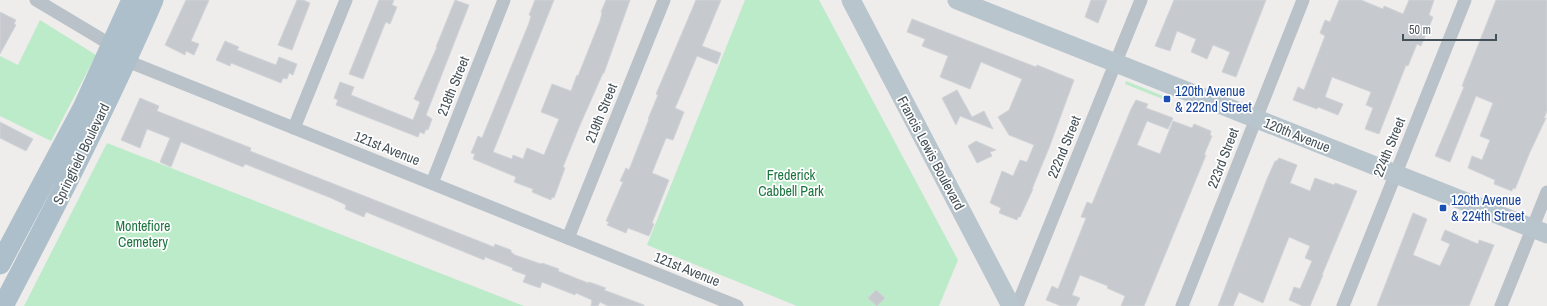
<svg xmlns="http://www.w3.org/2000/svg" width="1547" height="306" viewBox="0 0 1547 306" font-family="'Archivo Narrow',sans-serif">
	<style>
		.green { fill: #bbebc8 }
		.building { fill: #c6cacf; stroke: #d0d3d7 }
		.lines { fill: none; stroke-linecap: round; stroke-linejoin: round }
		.street { stroke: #b8c2c8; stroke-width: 13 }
		.secondary { stroke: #b8c5cd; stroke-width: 19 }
		.primary { stroke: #adbfca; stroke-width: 21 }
		.transit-dot { fill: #1a4fb4; stroke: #fff; stroke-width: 1.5 }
		.labels { text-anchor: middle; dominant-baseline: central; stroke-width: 3.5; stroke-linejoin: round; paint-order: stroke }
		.street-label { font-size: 14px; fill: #455158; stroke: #fff }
		.transit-label { font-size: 14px; fill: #164399; stroke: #fff; text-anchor: start }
		.park-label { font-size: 14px; fill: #1b743e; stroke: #fff }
	</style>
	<rect width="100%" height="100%" fill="#efecec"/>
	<g class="green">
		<path d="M745,0H819L958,260L939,306H797L647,245Z"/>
		<path d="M40,20L96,55L51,141L0,116V56L18,65Z"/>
		<path d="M1126,81L1171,99L1170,102L1125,84Z"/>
		<path d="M107,143L524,306H24Z"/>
	</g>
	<g class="building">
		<path d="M186,0H209L191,41L199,44L194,55L186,51L185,55L165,45Z"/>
		<path d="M297,0H303L310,3L292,50L278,45Z"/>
		<path d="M379,0H394L392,5L397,7L390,24L386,22L384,26L363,79L349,74Z"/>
		<path d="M455,0L469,5L426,115L432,119L428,130L426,129L424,134L420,132L418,137L336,105L338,100L334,98L340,82L354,87L351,95L413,120L420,102L414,99L437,47H436Z"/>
		<path d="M535,0H554L493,152L512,159L513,155L523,159L527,148L544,155L559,119L541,112L552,84L571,91L577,75L578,76L600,21L602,13L601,12L606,0H630L604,73H603L580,125L563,167L565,168L554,198L552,197L551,200L532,192L533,189L514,182L516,177L473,159L475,154L471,153L478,136L482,138L529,23L531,16L529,15Z"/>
		<path d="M696,0H721L702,46L721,53L717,64L697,56L682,92L675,108L684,112L673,140L666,138L652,173L669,180L652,223L654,224L649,236L628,228L626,233L607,225L609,222L606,221L623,182L620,181L626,168L629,170L649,119H648L658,95L656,94L665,73Z"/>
		<path d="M1091,0H1107L1098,23L1085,17Z"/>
		<path d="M1174,0H1266L1236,77L1222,72L1230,52L1213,45L1207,59L1191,52L1196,39L1177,31L1170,51L1155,46Z"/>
		<path d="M1339,0H1361L1383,9L1384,6L1403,14L1409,0H1434L1429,15L1433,17L1429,27L1421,46L1417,44L1408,66L1406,65L1379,134L1365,129L1373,108L1366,105L1371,92L1332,77L1325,97L1343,104L1338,115L1318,107L1317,109L1293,100L1298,87L1304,90L1325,36L1320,33L1325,20L1330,22Z"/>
		<path d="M1496,0H1547V111L1544,118H1546L1530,152L1515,189L1513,188L1512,191L1494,184L1495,180L1468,168L1472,156L1482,160L1490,140L1480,136L1493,103L1476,96L1450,162L1435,156L1464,87L1462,86Z"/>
		<path d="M0,12L16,20L14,24L16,25L0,54Z"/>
		<path d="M912,19L1036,67L1037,65L1074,80L1049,148L1032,189H1033L1020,217H1018L1017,220L999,213L1001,208L990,203L1002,171L1013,176L1020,160L1027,162L1034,145L1009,135L998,117L1009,110L1022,79L981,62L970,89L940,77L948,56L922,46L925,39L907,32Z"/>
		<path d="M225,41L239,47L237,50L276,65L279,57L297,64L293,75L289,73L287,79L283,78L281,83L231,63L230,66L216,60Z"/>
		<path d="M957,90L972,117L984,111L993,129L960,116L956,125L942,98Z"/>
		<path d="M140,98L159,106L157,111L251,148L250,151L494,247L495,244L511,250V252L515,255L541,264L542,263L559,269L558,271L588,283L589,282L606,288L604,290L644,305V306H608L600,302L598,306H591L592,300L576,293L575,295L542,282L540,288L523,282L526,275L512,270L513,268L485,257L484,260L366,212L364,217L345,209L346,205L331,198L245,164L243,167L181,142L171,167L160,162L170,138L147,129L140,148L121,140Z"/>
		<path d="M1136,100L1148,104L1146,108L1173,118L1168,129L1147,121L1137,145L1160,154L1173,121L1192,128L1194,124L1211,131L1210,135L1212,136L1204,155H1206L1144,306H1121L1125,296L1107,288L1108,286L1080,275L1072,295L1080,298L1076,306H1061L1046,300L1052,286L1058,289L1086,218L1081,217L1087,202L1092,204L1131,109Z"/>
		<path d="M0,122L33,139L26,151L0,138Z"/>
		<path d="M976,141L996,150L990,152L992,156L977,163L968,146Z"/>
		<path d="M1279,158L1297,165L1290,183L1310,191L1315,178L1334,185L1335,183L1357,191L1322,275H1323L1310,306H1303L1289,300L1294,287L1300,289L1312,261L1305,258L1310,246L1289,237L1263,303L1239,292L1233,306H1218L1267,179L1275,161H1277Z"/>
		<path d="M1413,213L1427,219L1413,255L1440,266L1450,244L1441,240L1445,230L1478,244L1479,240L1494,245L1469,306H1377Z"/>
		<path d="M876,290L885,298L877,306L868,298Z"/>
	</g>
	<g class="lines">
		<g class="street">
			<path d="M36,0L98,37L111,45L127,61L737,306"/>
			<path d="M294,128L346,0"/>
			<path d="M432,183L504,0"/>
			<path d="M568,238L664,0"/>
			<path d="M1017,306L1141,0"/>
			<path d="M1182,306L1303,0"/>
			<path d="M1343,306L1465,0"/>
			<path d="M1501,306L1547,192"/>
		</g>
		<g class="secondary">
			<path d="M851,0L1011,306"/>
			<path d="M957,0L1547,234"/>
		</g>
		<g class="primary">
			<path d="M0,264L83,108L132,0"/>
			<path d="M3,306C56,205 108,104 153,0"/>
		</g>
	</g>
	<g class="transit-dot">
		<rect x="1163" y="95" width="8" height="8" rx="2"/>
		<rect x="1439" y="204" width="8" height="8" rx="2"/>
	</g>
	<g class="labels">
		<g class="street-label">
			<text transform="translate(453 86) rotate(-68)">218th Street</text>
			<text transform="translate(601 113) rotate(-68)">219th Street</text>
			<text transform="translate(1297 135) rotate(22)">120th Avenue</text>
			<text transform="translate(1064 147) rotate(-68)">222nd Street</text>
			<text transform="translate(1389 147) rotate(-68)">224th Street</text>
			<text transform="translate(387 148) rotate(22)">121st Avenue</text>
			<text transform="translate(931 153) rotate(62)">Francis Lewis Boulevard</text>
			<text transform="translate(81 154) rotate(-64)">Springfield Boulevard</text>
			<text transform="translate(1223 158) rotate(-69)">223rd Street</text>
			<text transform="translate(687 269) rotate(22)">121st Avenue</text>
		</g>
		<g class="transit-label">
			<text x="1175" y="91">120th Avenue<tspan x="1175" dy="16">&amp; 222nd Street</tspan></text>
			<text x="1451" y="200">120th Avenue<tspan x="1451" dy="16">&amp; 224th Street</tspan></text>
		</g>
		<g class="park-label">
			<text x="791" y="175">Frederick<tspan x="791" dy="16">Cabbell Park</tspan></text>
			<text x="143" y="226">Montefiore<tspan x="143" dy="16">Cemetery</tspan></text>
		</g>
	</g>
	<path d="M1403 34v6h93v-6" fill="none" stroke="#455158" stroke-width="2"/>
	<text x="1409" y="34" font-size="12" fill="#455158" stroke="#ffffff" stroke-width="3" paint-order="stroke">50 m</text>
</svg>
